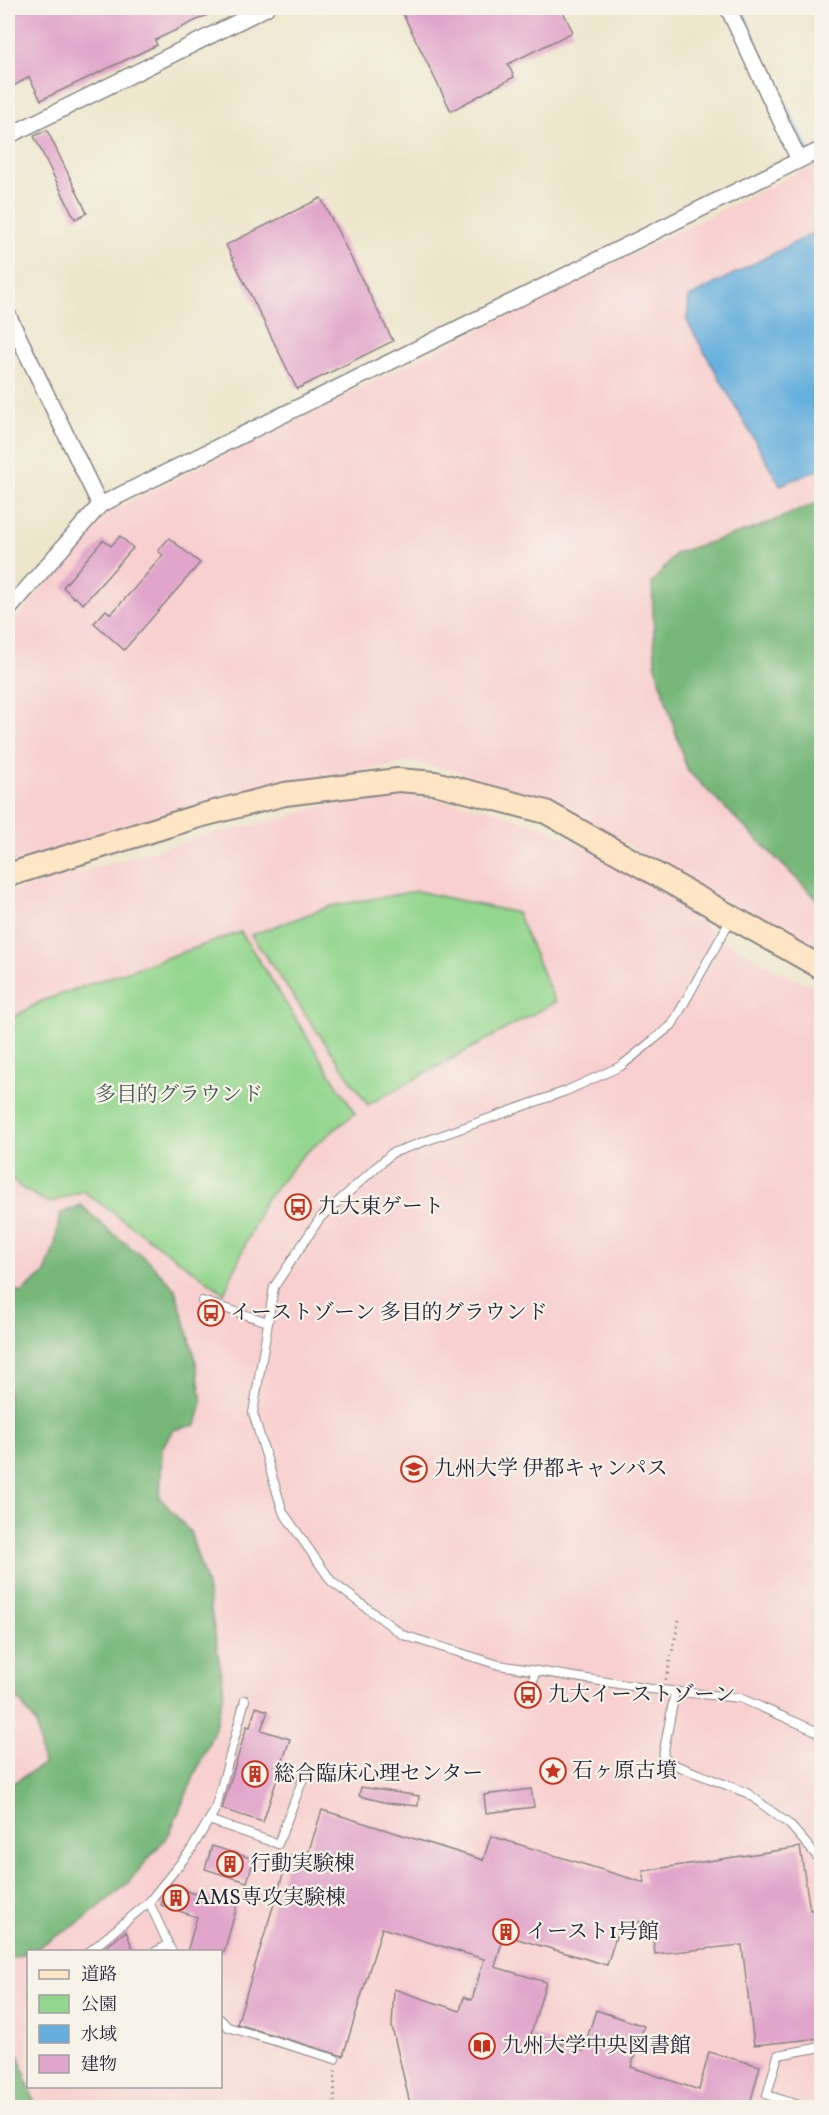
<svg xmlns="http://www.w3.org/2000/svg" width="829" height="2115" viewBox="0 0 829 2115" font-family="Vollkorn,'Noto Serif JP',serif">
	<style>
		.built { fill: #f7d0cf; fill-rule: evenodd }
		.green { fill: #93d68e; stroke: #5a7c64; stroke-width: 1.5 }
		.forest { fill: #76b779; stroke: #4c6c5a; stroke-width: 1.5 }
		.water { fill: #65afdd; stroke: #44688c; stroke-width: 1.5 }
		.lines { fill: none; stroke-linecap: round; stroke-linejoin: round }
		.stream { stroke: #65afdd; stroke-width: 4.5 }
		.building { fill: #e1a4cb }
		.lane-casing { stroke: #888484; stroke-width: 10 }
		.street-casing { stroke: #888484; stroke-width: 18 }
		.secondary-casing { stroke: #888484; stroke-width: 26 }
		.path { stroke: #888484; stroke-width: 3; stroke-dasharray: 1.5 4.5; stroke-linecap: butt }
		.lane { stroke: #fff; stroke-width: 8 }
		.street { stroke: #fff; stroke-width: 15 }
		.secondary { stroke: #fee5c5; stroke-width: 22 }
		.labels { text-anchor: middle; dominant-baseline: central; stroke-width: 4.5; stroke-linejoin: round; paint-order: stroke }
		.park-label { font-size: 21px; fill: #445854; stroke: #f7f3e8 }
		.poi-label { font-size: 21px; fill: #22223b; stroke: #f7f3e8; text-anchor: start }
	</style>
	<rect width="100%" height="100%" fill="#f7f3e8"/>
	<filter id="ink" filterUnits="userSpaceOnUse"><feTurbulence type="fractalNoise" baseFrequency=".0167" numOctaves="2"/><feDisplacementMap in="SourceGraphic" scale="12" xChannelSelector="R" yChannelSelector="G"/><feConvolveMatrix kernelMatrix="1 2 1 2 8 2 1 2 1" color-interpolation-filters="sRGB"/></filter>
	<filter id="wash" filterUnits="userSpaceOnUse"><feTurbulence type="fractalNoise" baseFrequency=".008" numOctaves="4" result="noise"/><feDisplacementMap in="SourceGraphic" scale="24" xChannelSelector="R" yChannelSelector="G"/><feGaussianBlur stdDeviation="1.35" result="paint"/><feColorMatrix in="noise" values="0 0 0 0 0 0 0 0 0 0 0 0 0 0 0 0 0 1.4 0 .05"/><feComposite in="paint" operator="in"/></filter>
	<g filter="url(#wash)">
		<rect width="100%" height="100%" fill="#eee6cc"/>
		<g class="built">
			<path d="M821,161V958L602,829L524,795L485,780L454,770L413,762L297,780L215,799L8,866V629L105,514Z"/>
			<path d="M383,795L422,797L489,809L564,835L668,896L722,940L792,978L821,987V2107L8,2108V893L215,833L282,819L322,806ZM28,1952H220V2086H28Z"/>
		</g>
		<g class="green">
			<path d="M417,891L517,913L555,1002L368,1105L251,935L331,906Z"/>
			<path d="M241,932L355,1113L302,1156L264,1202L224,1293L83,1191L49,1203L21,1188L8,1174V1020L44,1000Z"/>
		</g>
		<g class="forest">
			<path d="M821,501V903L687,770L655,664L652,583L676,553L756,528Z"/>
			<path d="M81,1205L108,1230L149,1261L175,1289L195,1356L202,1402L196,1425L173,1430L162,1448L160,1498L190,1532L207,1587L224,1690L214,1731L169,1834L128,1883L81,1922L33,1950L8,1960V1786L43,1765L36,1723L8,1686V1286L21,1293L45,1273L55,1244L60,1214Z"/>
			<path d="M8,2026L9,2028L36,2107H8Z"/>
		</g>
		<path class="water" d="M821,229V469L780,485L687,321L689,297Z"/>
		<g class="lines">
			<path class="stream" d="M741,8C762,67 792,121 822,176"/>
		</g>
		<g id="blocks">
			<g class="building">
				<path d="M8,8H222L155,40L157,45L41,100L29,77L8,89Z"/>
				<path d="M400,8H561L573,32L508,64L514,77L451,111Z"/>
				<path d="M47,130L87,213L75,219L34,136Z"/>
				<path d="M321,198L393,341L297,389L226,245Z"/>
				<path d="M120,536L133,548L83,604L75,597L74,598L63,587L103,540L111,546Z"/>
				<path d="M169,538L200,563L124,650L94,623L106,610L111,614L132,591L163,555L158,551Z"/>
				<path d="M256,1707L268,1711L261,1730L290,1739L263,1822L222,1809L247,1726L250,1727Z"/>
				<path d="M361,1787L419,1796L418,1806L388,1803L359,1796Z"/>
				<path d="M531,1789L534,1807L486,1813L484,1795Z"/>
				<path d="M322,1810L483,1860L491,1836L645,1883L643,1871L800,1847L810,1910L822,1909V2038L754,2045L742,1945L655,1954L651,1921L620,1924L607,1965L504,1935L495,1967L546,1982L531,2034L583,2051L596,2010L644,2026L631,2067L699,2090L709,2052L760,2066L749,2108H411L392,2027L394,1989L460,2011L464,1997L472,2000L484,1959L382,1928L343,2056L237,2024L289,1855L306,1860Z"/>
				<path d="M212,1846L254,1859L247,1882L205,1869Z"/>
				<path d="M171,1884L189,1892L237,1906L224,1952H187L197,1917L161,1905L167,1889Z"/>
				<path d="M126,1931L134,1952H100Z"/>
			</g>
		</g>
	</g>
	<g filter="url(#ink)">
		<use href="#blocks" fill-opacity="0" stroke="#888484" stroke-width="1.5"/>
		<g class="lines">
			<g class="lane-casing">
				<g id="lane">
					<path d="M731,919L672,1025L621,1066L566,1091L392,1153L320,1218L274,1287L253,1413L283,1512L332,1582L403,1635L499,1665L651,1689L740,1698L814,1730L822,1737"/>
					<path d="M202,1301L268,1322"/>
					<path d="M532,1687L535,1671"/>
					<path d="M675,1692L663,1756L670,1763L747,1793L790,1825L822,1862"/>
					<path d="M209,1820L278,1844L306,1771"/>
					<path d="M149,1902L172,1952"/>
					<path d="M89,1952L149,1902L191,1850L215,1810L245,1700"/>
					<path d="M155,1952L168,1945"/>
					<path d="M220,2019L228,2027L335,2059"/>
					<path d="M808,2108L767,2095L778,2055L822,2047"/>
				</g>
			</g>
			<g class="street-casing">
				<g id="street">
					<path d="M728,8L799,160"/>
					<path d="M8,136L266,8"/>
					<path d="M8,315L100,505"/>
					<path d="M8,610L100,505L822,149"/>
				</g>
			</g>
			<g class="secondary-casing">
				<path id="secondary" d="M8,875L199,816L285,794L398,780L435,783L546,812L822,968"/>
			</g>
			<g class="path">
				<path d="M666,1680L679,1620"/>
				<path d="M334,2108L335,2070"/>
			</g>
			<use href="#lane" class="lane"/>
			<use href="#street" class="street"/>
			<use href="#secondary" class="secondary"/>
		</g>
	</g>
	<defs>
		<g id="bus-ring" transform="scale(1.35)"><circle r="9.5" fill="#f7f3e8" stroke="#c8321e" stroke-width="1.5"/><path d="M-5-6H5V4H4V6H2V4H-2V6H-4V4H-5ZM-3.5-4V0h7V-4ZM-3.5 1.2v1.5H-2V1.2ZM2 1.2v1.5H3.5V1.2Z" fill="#c8321e"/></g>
		<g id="university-ring" transform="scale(1.35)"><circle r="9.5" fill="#f7f3e8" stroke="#c8321e" stroke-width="1.5"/><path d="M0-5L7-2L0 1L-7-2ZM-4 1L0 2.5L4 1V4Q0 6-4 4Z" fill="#c8321e"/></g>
		<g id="sight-ring" transform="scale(1.35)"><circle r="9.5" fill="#f7f3e8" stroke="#c8321e" stroke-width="1.5"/><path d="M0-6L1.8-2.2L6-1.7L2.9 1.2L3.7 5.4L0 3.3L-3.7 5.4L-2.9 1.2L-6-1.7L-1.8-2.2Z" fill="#c8321e"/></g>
		<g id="building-ring" transform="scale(1.35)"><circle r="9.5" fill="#f7f3e8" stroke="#c8321e" stroke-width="1.5"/><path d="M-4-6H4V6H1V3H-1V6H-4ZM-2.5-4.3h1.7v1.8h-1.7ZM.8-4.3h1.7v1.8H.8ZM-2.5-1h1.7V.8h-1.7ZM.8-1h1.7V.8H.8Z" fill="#c8321e"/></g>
		<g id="library-ring" transform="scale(1.35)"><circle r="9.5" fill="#f7f3e8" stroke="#c8321e" stroke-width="1.5"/><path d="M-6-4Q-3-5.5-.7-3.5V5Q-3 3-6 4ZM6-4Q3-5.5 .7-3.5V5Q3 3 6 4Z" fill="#c8321e"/></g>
	</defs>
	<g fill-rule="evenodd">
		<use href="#bus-ring" x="298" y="1207"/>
		<use href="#bus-ring" x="211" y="1313"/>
		<use href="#university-ring" x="414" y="1469"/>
		<use href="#bus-ring" x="528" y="1695"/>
		<use href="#sight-ring" x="553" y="1771"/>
		<use href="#building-ring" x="255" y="1774"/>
		<use href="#building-ring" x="230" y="1864"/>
		<use href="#building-ring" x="176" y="1898"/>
		<use href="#building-ring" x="506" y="1932"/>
		<use href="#library-ring" x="482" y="2046"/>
	</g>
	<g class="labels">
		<g class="park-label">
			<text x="179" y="1095">多目的グラウンド</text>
		</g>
		<g class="poi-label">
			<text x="318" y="1207">九大東ゲート</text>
			<text x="230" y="1313">イーストゾーン 多目的グラウンド</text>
			<text x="434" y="1469">九州大学 伊都キャンパス</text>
			<text x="548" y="1695">九大イーストゾーン</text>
			<text x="572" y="1771">石ヶ原古墳</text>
			<text x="274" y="1774">総合臨床心理センター</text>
			<text x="250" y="1864">行動実験棟</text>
			<text x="195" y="1898">AMS専攻実験棟</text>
			<text x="526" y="1932">イースト1号館</text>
			<text x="502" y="2046">九州大学中央図書館</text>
		</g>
	</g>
	<rect width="829" height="2115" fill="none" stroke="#f7f3e8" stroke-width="30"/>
	<rect x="27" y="1950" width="195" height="138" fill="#f7f3e8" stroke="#a29fa3" stroke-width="1.5"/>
	<rect x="39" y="1970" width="30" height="9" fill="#fee5c5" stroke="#a29fa3" stroke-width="1.5"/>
	<text x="81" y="1980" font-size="18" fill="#22223b">道路</text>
	<rect x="39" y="1995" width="30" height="18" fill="#93d68e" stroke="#a29fa3" stroke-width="1.5"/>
	<text x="81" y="2010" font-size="18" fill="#22223b">公園</text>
	<rect x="39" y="2025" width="30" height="18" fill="#65afdd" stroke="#a29fa3" stroke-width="1.5"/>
	<text x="81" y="2040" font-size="18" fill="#22223b">水域</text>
	<rect x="39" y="2055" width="30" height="18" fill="#e1a4cb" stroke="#a29fa3" stroke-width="1.5"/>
	<text x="81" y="2070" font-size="18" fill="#22223b">建物</text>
</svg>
